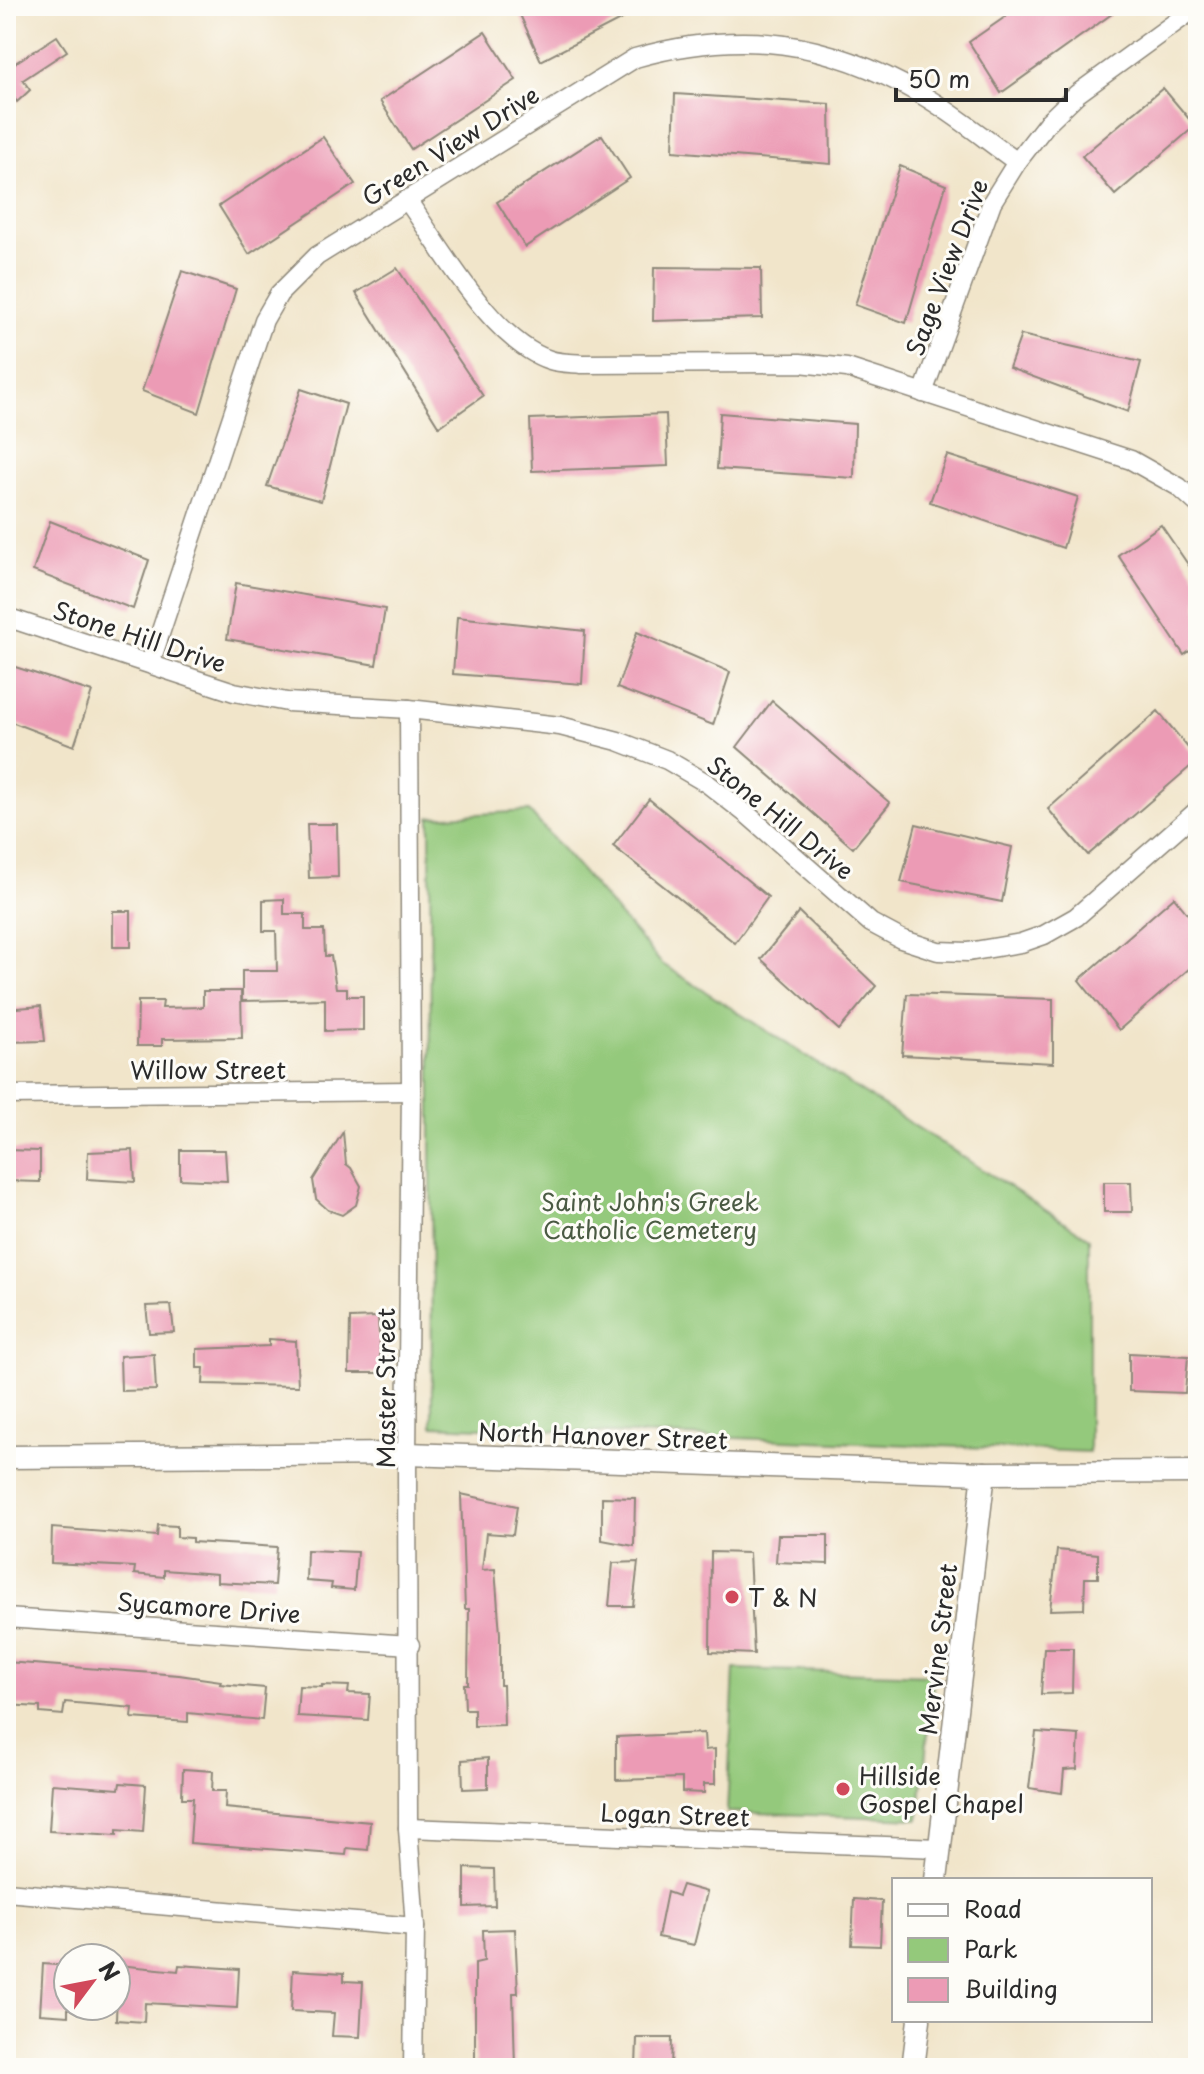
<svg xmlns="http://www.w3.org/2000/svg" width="1204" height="2074" viewBox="0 0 1204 2074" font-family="'Playpen Sans',sans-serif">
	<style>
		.green { fill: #94c97b; stroke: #607a53; stroke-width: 2 }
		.building { fill: #ec9bb5 }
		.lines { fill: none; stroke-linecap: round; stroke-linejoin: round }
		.minor-casing { stroke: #8e887a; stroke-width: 21 }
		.tertiary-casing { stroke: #8e887a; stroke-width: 25 }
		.minor { stroke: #fff; stroke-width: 18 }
		.tertiary { stroke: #fff; stroke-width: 22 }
		.poi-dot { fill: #d1495b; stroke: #fdfcf7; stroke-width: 3 }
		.labels { text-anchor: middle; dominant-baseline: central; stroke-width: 6; stroke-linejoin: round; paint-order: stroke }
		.street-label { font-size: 24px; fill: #2b2b2b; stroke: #fdfcf7 }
		.park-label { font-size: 24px; fill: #4a5a43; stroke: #fdfcf7 }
		.poi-label { font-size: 24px; fill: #2b2b2b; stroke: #fdfcf7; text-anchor: start }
	</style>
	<rect width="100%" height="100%" fill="#fdfcf7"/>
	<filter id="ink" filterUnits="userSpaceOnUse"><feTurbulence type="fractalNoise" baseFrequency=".0125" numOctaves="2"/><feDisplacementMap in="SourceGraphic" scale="16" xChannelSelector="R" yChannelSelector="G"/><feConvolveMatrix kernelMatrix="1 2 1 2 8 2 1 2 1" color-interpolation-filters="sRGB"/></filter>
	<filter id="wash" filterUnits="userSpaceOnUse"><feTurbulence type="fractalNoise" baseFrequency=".006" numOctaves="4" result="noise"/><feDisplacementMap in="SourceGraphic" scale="32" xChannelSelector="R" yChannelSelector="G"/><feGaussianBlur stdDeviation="1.8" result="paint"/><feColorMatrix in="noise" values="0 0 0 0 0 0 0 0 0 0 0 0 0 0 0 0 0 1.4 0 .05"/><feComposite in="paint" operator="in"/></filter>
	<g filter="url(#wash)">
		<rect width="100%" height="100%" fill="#f1e5ca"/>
		<g class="green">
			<path d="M529,811L661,963L1089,1238V1452L432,1426L430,817Z"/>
			<path d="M734,1669L934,1675L919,1819L727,1812Z"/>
		</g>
		<g id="blocks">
			<g class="building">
				<path d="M516,6H647L541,61Z"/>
				<path d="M1021,6H1123L1001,93L969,42Z"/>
				<path d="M485,32L516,80L411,149L380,101Z"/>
				<path d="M57,36L67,51L23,80L30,90L17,102L8,89L6,90V56L12,65Z"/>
				<path d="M1163,88L1195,126L1115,195L1082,156Z"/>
				<path d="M675,94L830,104L831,164L673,151Z"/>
				<path d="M602,135L630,178L525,247L497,202Z"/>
				<path d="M323,137L355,184L249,254L219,206Z"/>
				<path d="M900,166L946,185L906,323L855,305Z"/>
				<path d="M654,267L761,268L762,318L653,321Z"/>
				<path d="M397,268L483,396L439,427L356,293Z"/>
				<path d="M182,271L236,289L199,413L142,391Z"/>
				<path d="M1021,335L1141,362L1128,412L1009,368Z"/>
				<path d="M301,389L346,404L321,501L267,486Z"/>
				<path d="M720,413L855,424L854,478L717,469Z"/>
				<path d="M666,414L668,466L532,471L530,419Z"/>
				<path d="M947,455L1078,497L1063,548L930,502Z"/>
				<path d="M50,521L149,560L133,609L33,571Z"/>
				<path d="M1161,525L1198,579V645L1184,655L1118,555Z"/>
				<path d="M236,583L385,609L376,665L227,639Z"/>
				<path d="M457,617L585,631L582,684L453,674Z"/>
				<path d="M637,632L730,672L713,725L617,688Z"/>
				<path d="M6,664L92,692L74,746L6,720Z"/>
				<path d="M772,701L890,803L853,848L737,747Z"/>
				<path d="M1158,711L1198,760L1088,855L1048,809Z"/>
				<path d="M649,799L768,897L735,943L613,846Z"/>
				<path d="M307,824H337L338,877L309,878Z"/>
				<path d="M916,824L1012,847L1002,902L901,882Z"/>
				<path d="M1174,897L1198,927V961L1119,1030L1079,980Z"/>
				<path d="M284,899V914H305V930H324L325,956H331L336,988H347V996H363V1030L325,1031V999L242,1001V971H277L276,931H263V900Z"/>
				<rect x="113" y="911" width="18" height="36"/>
				<path d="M799,912L876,986L839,1030L761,959Z"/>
				<path d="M203,991H241L242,1038L162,1039V1046H137L138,1001H163L162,1008L203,1007Z"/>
				<path d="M907,994L1053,999V1063L902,1055Z"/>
				<path d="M41,1006L45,1041L6,1042V1009Z"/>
				<path d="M343,1132L346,1164L351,1168L361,1186L356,1205L342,1215L328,1210L316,1199L313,1180Z"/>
				<path d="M6,1150L40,1151V1182L6,1181Z"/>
				<path d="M133,1150L135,1182L87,1179L88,1152Z"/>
				<path d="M180,1150H225L227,1181L180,1179Z"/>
				<path d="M1104,1182H1131L1132,1212H1104Z"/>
				<path d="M171,1305L174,1332L149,1333L146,1306Z"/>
				<path d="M378,1317L381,1373H349L350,1318Z"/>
				<path d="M269,1339L296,1341L298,1386L203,1384L204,1368H197V1349L269,1346Z"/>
				<path d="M1129,1353L1188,1356L1185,1393L1129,1391Z"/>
				<path d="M154,1354L156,1390L121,1391L120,1356Z"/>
				<path d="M461,1494L517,1506L513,1535L486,1533L482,1570L495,1569L500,1634V1685H503L504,1725L474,1726V1709H465L464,1684H468L469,1609H465Z"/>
				<path d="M602,1497L635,1498L634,1546L602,1540Z"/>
				<path d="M158,1525L177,1526V1537L192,1538V1542L277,1547L274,1585L217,1582V1574L164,1570V1577L134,1574L135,1567L51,1563L52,1528L157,1536Z"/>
				<path d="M778,1535H828V1564L776,1562Z"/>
				<path d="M307,1550L357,1552L354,1590L331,1588L332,1583L306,1581Z"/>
				<path d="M1057,1550L1098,1554V1578H1085L1084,1609L1050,1610Z"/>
				<path d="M711,1552L749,1553L754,1654L710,1652Z"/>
				<path d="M638,1562L633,1606H609L613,1563Z"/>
				<path d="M1044,1648H1073L1072,1693L1041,1694Z"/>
				<path d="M6,1662L179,1675L221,1681L220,1684L265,1688L262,1720L188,1713V1722L132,1718L133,1708L65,1702L63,1715L40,1713V1707L6,1705Z"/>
				<path d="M322,1685L349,1686L348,1693L370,1694L368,1720L297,1716L299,1686L322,1687Z"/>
				<path d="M1036,1732L1079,1735L1077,1769L1064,1770L1062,1793L1029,1788Z"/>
				<path d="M704,1733L705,1750L715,1749V1784H704V1793L682,1792V1778L616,1780V1737Z"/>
				<path d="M488,1758V1788L463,1789L462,1760Z"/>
				<path d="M183,1769L213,1771L212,1791H226L225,1808L370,1822L368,1850L347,1848L346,1855L190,1843L193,1798H182Z"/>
				<path d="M120,1783L146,1785L143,1832L117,1830V1835L49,1831L52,1784L119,1789Z"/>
				<path d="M465,1868L494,1869L495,1906L465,1907Z"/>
				<path d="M682,1885L707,1892L694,1945L658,1937L667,1892L678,1896Z"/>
				<path d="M854,1899L882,1901L880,1946L852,1945Z"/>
				<path d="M515,1929L518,1993H513L515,2068H475V1963L484,1961L483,1930Z"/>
				<path d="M43,1964L68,1966V2016L40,2014Z"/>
				<path d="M118,1965L178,1971L179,1965L239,1969L237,2008L145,2003L144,2022L116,2020Z"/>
				<path d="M293,1970L344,1973V1981L363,1982L360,2037L332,2036L334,2013L291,2011Z"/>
				<path d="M637,2038H672L671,2068H636Z"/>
			</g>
		</g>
	</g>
	<g filter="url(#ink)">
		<use href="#blocks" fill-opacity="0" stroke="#8e887a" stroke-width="2"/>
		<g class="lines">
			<g class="minor-casing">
				<g id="minor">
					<path d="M407,200C442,249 492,341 550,360C559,363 571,363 581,364L800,363L847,368L1131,460L1179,487L1198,504"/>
					<path d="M923,393L992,202L1017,162L1048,122L1077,94L1198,6"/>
					<path d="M6,617L234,692L287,702L409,709L560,726L618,741L667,760L708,784L749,816L871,923L901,939L938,951L968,952L1021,943L1044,935L1076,917L1198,810"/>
					<path d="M150,664L264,320L279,294L317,256L635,58C741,28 827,40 922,95C955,114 986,140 1017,162"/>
					<path d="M409,709L411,1091L407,1454L408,1828L415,1927L413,2068"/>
					<path d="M6,1095L411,1091"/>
					<path d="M6,1618L410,1645"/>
					<path d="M408,1828L939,1848"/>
					<path d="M6,1892L415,1927"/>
				</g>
			</g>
			<g class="tertiary-casing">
				<g id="tertiary">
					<path d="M6,1457L407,1454L984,1473L1198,1472"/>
					<path d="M936,1880L984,1473"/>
					<path d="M913,2068L919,2020"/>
				</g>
			</g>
			<use href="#minor" class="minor"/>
			<use href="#tertiary" class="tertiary"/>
		</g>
	</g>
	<g class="poi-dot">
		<circle cx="732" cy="1597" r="8"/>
		<circle cx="843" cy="1789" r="8"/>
	</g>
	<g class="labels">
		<g class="street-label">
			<text transform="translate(450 145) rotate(-32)">Green View Drive</text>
			<text transform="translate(946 267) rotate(-69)">Sage View Drive</text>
			<text transform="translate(140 636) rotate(18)">Stone Hill Drive</text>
			<text transform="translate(781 817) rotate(39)">Stone Hill Drive</text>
			<text x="208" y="1069">Willow Street</text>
			<text transform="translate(385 1388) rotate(-90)">Master Street</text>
			<text transform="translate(603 1435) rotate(2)">North Hanover Street</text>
			<text transform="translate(209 1607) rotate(4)">Sycamore Drive</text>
			<text transform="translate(937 1649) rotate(-83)">Mervine Street</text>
			<text transform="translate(675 1814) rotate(2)">Logan Street</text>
		</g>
		<g class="park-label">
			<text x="650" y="1201">Saint John's Greek<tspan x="650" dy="28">Catholic Cemetery</tspan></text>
		</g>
		<g class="poi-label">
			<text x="748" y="1597">T &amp; N</text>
			<text x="859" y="1775">Hillside<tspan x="859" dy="28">Gospel Chapel</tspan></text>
		</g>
	</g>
	<rect width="1204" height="2074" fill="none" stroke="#fdfcf7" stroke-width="32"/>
	<rect x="892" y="1878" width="260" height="144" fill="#fdfcf7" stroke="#a9a8a5" stroke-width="2"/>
	<rect x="908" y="1904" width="40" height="12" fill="#ffffff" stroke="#a9a8a5" stroke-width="2"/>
	<text x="964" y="1918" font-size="24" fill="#2b2b2b">Road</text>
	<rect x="908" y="1938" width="40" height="24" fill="#94c97b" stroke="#a9a8a5" stroke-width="2"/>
	<text x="964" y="1958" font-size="24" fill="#2b2b2b">Park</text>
	<rect x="908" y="1978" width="40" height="24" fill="#ec9bb5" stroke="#a9a8a5" stroke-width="2"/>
	<text x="964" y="1998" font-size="24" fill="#2b2b2b">Building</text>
	<g transform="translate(92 1982) rotate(58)"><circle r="38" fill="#fdfcf7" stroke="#a9a8a5" stroke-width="2"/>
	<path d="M0-6L14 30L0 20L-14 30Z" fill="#d1495b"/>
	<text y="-12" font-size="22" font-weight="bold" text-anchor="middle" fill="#2b2b2b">N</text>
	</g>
	<path d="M896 88v12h170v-12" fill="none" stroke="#2b2b2b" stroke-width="4"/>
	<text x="908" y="88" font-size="24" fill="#2b2b2b" stroke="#fdfcf7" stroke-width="6" paint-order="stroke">50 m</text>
</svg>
